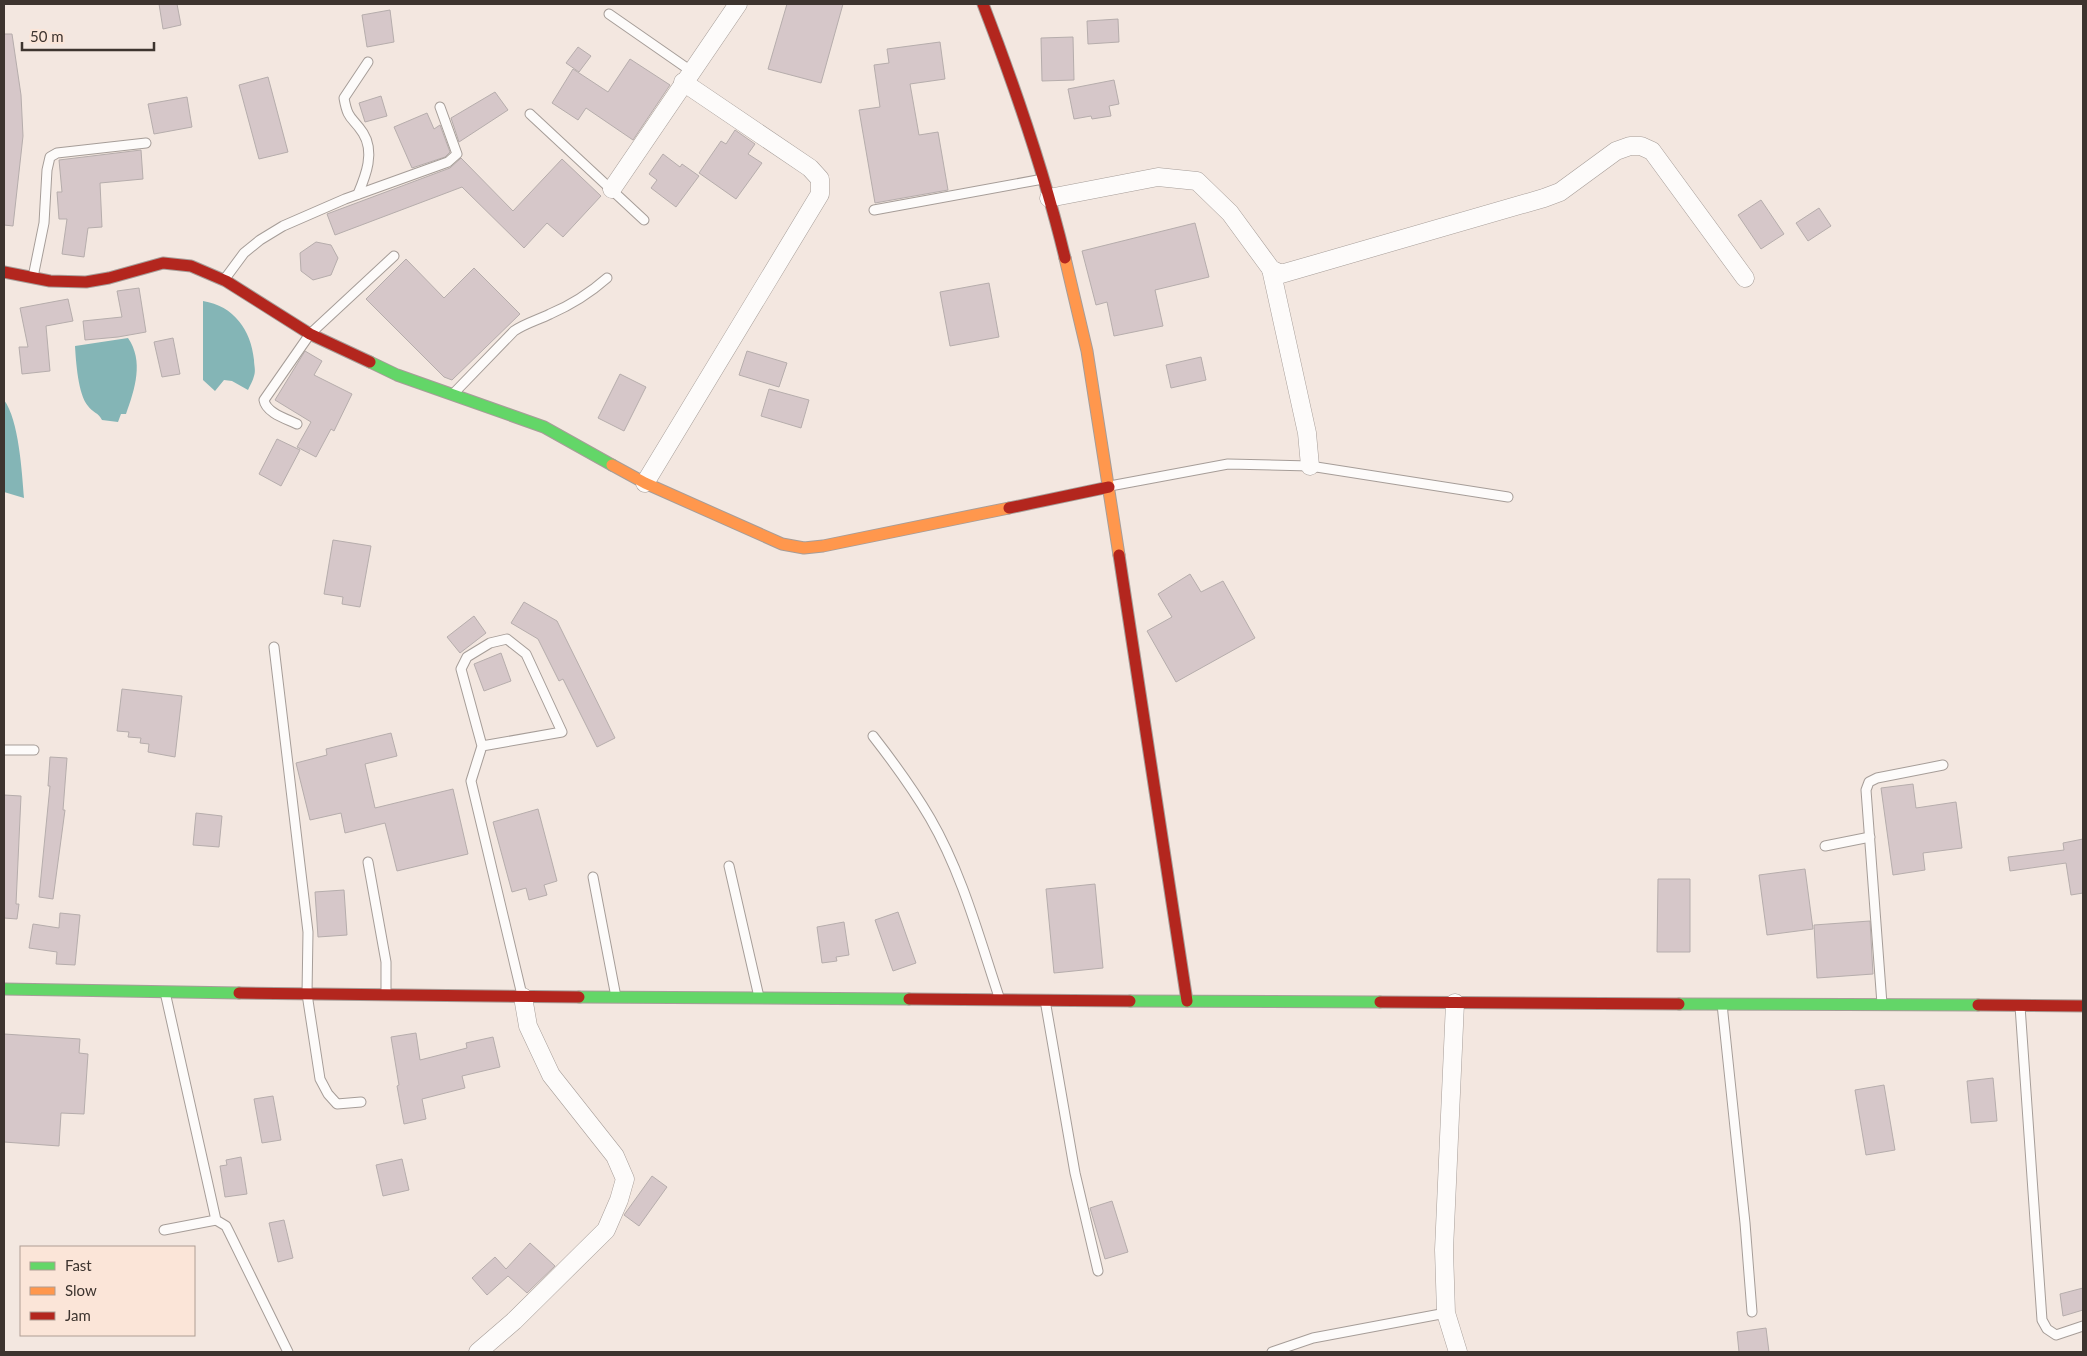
<svg xmlns="http://www.w3.org/2000/svg" width="2087" height="1356" viewBox="0 0 2087 1356" font-family="Lato,sans-serif">
	<style>
		.water { fill: #84b5b6 }
		.building { fill: #d6c7c9; stroke: #b6adac }
		.lines { fill: none; stroke-linecap: round; stroke-linejoin: round }
		.lane-casing { stroke: #a69d98; stroke-width: 11 }
		.street-casing { stroke: #a69d98; stroke-width: 19 }
		.fast-casing { stroke: #a69d98; stroke-width: 13 }
		.slow-casing { stroke: #a69d98; stroke-width: 13 }
		.jam-casing { stroke: #a69d98; stroke-width: 13 }
		.lane { stroke: #fdfbfa; stroke-width: 9 }
		.street { stroke: #fdfbfa; stroke-width: 18 }
		.fast { stroke: #63d668; stroke-width: 11 }
		.slow { stroke: #ff974d; stroke-width: 11 }
		.jam { stroke: #b3261e; stroke-width: 11 }
	</style>
	<rect width="100%" height="100%" fill="#f3e7e0"/>
	<g class="water">
		<path d="M203,301C234,306 251,330 254,360C254,365 256,371 254,376C253,381 250,385 248,390L232,381L224,380L215,391L203,380Z"/>
		<path d="M128,338C144,361 135,389 126,414H121L118,422L102,420C99,413 92,412 88,406C78,394 76,362 75,346Z"/>
		<path d="M4,400C19,420 22,473 24,498L4,492Z"/>
	</g>
	<g class="building">
		<path d="M159,4H177L181,25L163,29Z"/>
		<path d="M787,4H843L821,83L768,69Z"/>
		<path d="M390,10L394,42L367,47L362,15Z"/>
		<path d="M1118,19L1119,42L1088,44L1087,21Z"/>
		<path d="M4,34H12L21,95L23,136L13,226L4,225Z"/>
		<path d="M1073,37L1074,80L1042,81L1041,38Z"/>
		<path d="M940,42L945,79L910,84L919,135L938,132L948,190L875,203L859,110L880,107L874,65L889,63L887,49Z"/>
		<path d="M578,47L591,56L579,72L566,63Z"/>
		<path d="M630,59L670,85L633,140L586,108L578,120L552,103L573,69L608,92Z"/>
		<path d="M268,77L288,152L259,159L239,85Z"/>
		<path d="M1114,80L1119,104L1109,106L1111,116L1092,119L1091,116L1074,119L1068,89Z"/>
		<path d="M495,92L508,110L459,142L451,118Z"/>
		<path d="M381,96L387,116L365,122L359,103Z"/>
		<path d="M187,97L192,127L154,134L148,104Z"/>
		<path d="M427,113L434,129L440,125L450,152L445,157L412,168L394,127Z"/>
		<path d="M735,130L755,144L748,154L762,163L736,199L699,173L721,141L726,144Z"/>
		<path d="M141,150L143,179L100,183L102,227L88,228L84,257L62,254L67,219H59L57,192H62L59,160Z"/>
		<path d="M663,154L680,167L682,164L699,176L676,207L651,188L657,180L649,174Z"/>
		<path d="M461,158L513,211L562,159L601,196L563,237L547,223L524,248L462,187L335,235L327,214L450,168Z"/>
		<path d="M1761,200L1784,234L1761,249L1738,215Z"/>
		<path d="M1819,208L1831,226L1808,241L1796,223Z"/>
		<path d="M1195,223L1209,277L1155,290L1163,326L1114,336L1107,302L1096,305L1082,251Z"/>
		<path d="M316,242L331,245L338,258L331,275L313,280L301,271L300,253Z"/>
		<path d="M406,259L444,298L474,268L520,314L452,380L444,377L366,299Z"/>
		<path d="M989,283L999,337L950,346L940,292Z"/>
		<path d="M139,288L146,332L118,337L85,340L83,321L122,317L117,291Z"/>
		<path d="M68,299L73,321L46,326L50,371L22,374L19,347H28L20,308Z"/>
		<path d="M173,338L180,374L162,377L154,342Z"/>
		<path d="M305,351L322,361L314,375L352,394L334,431L331,429L316,457L297,447L311,422L275,400Z"/>
		<path d="M747,351L787,363L779,387L739,375Z"/>
		<path d="M1201,357L1206,380L1171,388L1166,365Z"/>
		<path d="M620,374L646,387L624,431L598,418Z"/>
		<path d="M769,389L809,400L801,428L761,416Z"/>
		<path d="M277,439L300,450L281,486L259,474Z"/>
		<path d="M333,540L371,546L360,607L342,604L343,597L324,594Z"/>
		<path d="M1190,574L1201,592L1223,581L1255,638L1176,682L1147,631L1172,617L1158,594Z"/>
		<path d="M524,602L557,621L615,738L597,747L563,679L559,681L538,639L511,623Z"/>
		<path d="M474,616L486,633L460,653L447,637Z"/>
		<path d="M501,653L511,681L484,691L474,664Z"/>
		<path d="M122,689L182,696L175,757L148,752L149,744L140,743L141,738L128,737L129,732L117,731Z"/>
		<path d="M391,733L397,756L365,764L375,808L453,789L468,854L397,871L385,823L345,833L341,813L310,820L296,763L327,755L326,749Z"/>
		<path d="M50,757L67,758L63,810H65L53,899L39,897L50,786H48Z"/>
		<path d="M1913,784L1916,808L1956,802L1962,848L1923,853L1925,870L1893,875L1881,788Z"/>
		<path d="M4,795L21,796L16,904H19L17,919L4,918Z"/>
		<path d="M538,809L557,881L544,885L547,895L529,900L526,888L512,892L493,822Z"/>
		<path d="M196,813L222,816L219,847L193,845Z"/>
		<path d="M2083,839V893L2071,895L2066,863L2010,871L2008,857L2064,850L2063,843Z"/>
		<path d="M1805,869L1813,929L1767,935L1759,875Z"/>
		<path d="M1658,879H1690V952H1657Z"/>
		<path d="M1095,884L1103,968L1054,973L1046,889Z"/>
		<path d="M344,890L347,935L318,937L315,892Z"/>
		<path d="M898,912L916,963L893,971L875,920Z"/>
		<path d="M60,913L80,915L75,965L56,964L57,952L29,948L33,924L59,928Z"/>
		<path d="M1870,921L1873,974L1817,978L1814,925Z"/>
		<path d="M844,922L849,955L836,957L837,961L822,963L817,927Z"/>
		<path d="M416,1033L420,1060L467,1048L466,1043L493,1037L500,1067L462,1076L465,1088L422,1099L426,1119L404,1124L397,1086L399,1085L391,1037Z"/>
		<path d="M4,1034L80,1039L79,1053L88,1054L84,1114L61,1113L59,1146L4,1142Z"/>
		<path d="M1993,1078L1997,1121L1971,1123L1967,1081Z"/>
		<path d="M1884,1085L1895,1150L1866,1155L1855,1090Z"/>
		<path d="M273,1096L281,1140L262,1143L254,1099Z"/>
		<path d="M241,1157L247,1194L225,1197L220,1166L227,1165L226,1160Z"/>
		<path d="M402,1159L409,1190L383,1196L376,1165Z"/>
		<path d="M652,1176L667,1187L639,1226L624,1215Z"/>
		<path d="M1112,1201L1128,1252L1105,1259L1090,1208Z"/>
		<path d="M284,1220L293,1258L278,1262L269,1223Z"/>
		<path d="M530,1243L555,1266L527,1293L508,1276L487,1295L472,1278L495,1257L506,1269Z"/>
		<path d="M2083,1288V1310L2063,1316L2060,1294Z"/>
		<path d="M1766,1328L1769,1352H1739L1737,1332Z"/>
	</g>
	<g class="lines">
		<g class="lane-casing">
			<g id="lane">
				<path d="M609,14L691,71"/>
				<path d="M530,114L644,220"/>
				<path d="M358,194C366,175 375,152 363,133C352,116 348,121 344,98L368,62"/>
				<path d="M874,210L1043,179"/>
				<path d="M33,277L44,223L47,170L50,157L57,153L146,143"/>
				<path d="M224,280L244,253L260,240L283,226L345,199L448,162L457,154L440,107"/>
				<path d="M453,394L514,331C526,323 538,320 550,314C571,305 590,293 607,278"/>
				<path d="M297,424C287,419 266,413 264,400L310,334L394,256"/>
				<path d="M1110,486L1228,464L1310,466L1508,497"/>
				<path d="M274,647L308,932L307,994L320,1079L328,1094L337,1104L361,1102"/>
				<path d="M873,736C894,763 913,789 930,818C962,873 979,937 999,997"/>
				<path d="M482,746L461,669L467,657L490,643L507,639L526,654L562,732L482,746L471,781L522,995"/>
				<path d="M4,750H34"/>
				<path d="M1825,846L1870,837"/>
				<path d="M368,862L386,962V995"/>
				<path d="M729,866L759,997"/>
				<path d="M593,877L616,997"/>
				<path d="M165,992L216,1220L226,1226L230,1234L288,1352"/>
				<path d="M1045,1000L1075,1173L1098,1271"/>
				<path d="M1722,1004L1745,1223L1752,1312"/>
				<path d="M1882,1004L1866,790L1869,782L1877,778L1943,765"/>
				<path d="M2020,1006L2042,1320L2047,1329L2056,1335L2083,1326"/>
				<path d="M164,1230L216,1220"/>
				<path d="M1272,1352L1313,1338L1446,1313"/>
			</g>
		</g>
		<g class="street-casing">
			<g id="street">
				<path d="M612,189L738,4"/>
				<path d="M1049,198L1158,177L1197,181L1230,213L1271,269L1281,274L1544,198L1560,192L1616,151L1630,146H1641L1652,151L1745,278"/>
				<path d="M1271,269L1307,433L1310,466"/>
				<path d="M645,483L820,194V179L810,168L683,82"/>
				<path d="M1455,1003L1444,1250L1446,1313L1458,1352"/>
				<path d="M478,1352L514,1321L606,1230L619,1200L625,1179L615,1156L551,1075L528,1026L523,997"/>
			</g>
		</g>
		<g class="fast-casing">
			<g id="fast">
				<path d="M370,362L397,375L544,427L612,465"/>
				<path d="M4,989L239,993"/>
				<path d="M579,997L909,999"/>
				<path d="M1130,1001L1380,1002"/>
				<path d="M1679,1004L1978,1005"/>
			</g>
		</g>
		<g class="slow-casing">
			<g id="slow">
				<path d="M1065,258L1087,351L1119,555"/>
				<path d="M612,465L645,483L782,544L804,548L823,546L1009,508"/>
			</g>
		</g>
		<g class="jam-casing">
			<g id="jam">
				<path d="M983,4C1015,87 1044,171 1065,258"/>
				<path d="M4,272L50,281L86,282L109,278L163,263L191,266L226,281L310,334L370,362"/>
				<path d="M1009,508L1109,487"/>
				<path d="M1119,555L1187,1001"/>
				<path d="M239,993L579,997"/>
				<path d="M909,999L1130,1001"/>
				<path d="M1380,1002L1679,1004"/>
				<path d="M1978,1005L2083,1006"/>
			</g>
		</g>
		<use href="#lane" class="lane"/>
		<use href="#street" class="street"/>
		<use href="#fast" class="fast"/>
		<use href="#slow" class="slow"/>
		<use href="#jam" class="jam"/>
	</g>
	<rect width="2087" height="1356" fill="none" stroke="#3d342f" stroke-width="10"/>
	<rect x="20" y="1246" width="175" height="90" fill="#fbe5d8" stroke="#af9e94"/>
	<rect x="30" y="1262" width="25" height="8" fill="#63d668" stroke="#af9e94"/>
	<text x="65" y="1271" font-size="15" fill="#3d342f">Fast</text>
	<rect x="30" y="1287" width="25" height="8" fill="#ff974d" stroke="#af9e94"/>
	<text x="65" y="1296" font-size="15" fill="#3d342f">Slow</text>
	<rect x="30" y="1312" width="25" height="8" fill="#b3261e" stroke="#af9e94"/>
	<text x="65" y="1321" font-size="15" fill="#3d342f">Jam</text>
	<path d="M22 42v8h132v-8" fill="none" stroke="#3d342f" stroke-width="2.5"/>
	<text x="30" y="42" font-size="15" fill="#3d342f" stroke="#fbe5d8" stroke-width="4" paint-order="stroke">50 m</text>
</svg>
